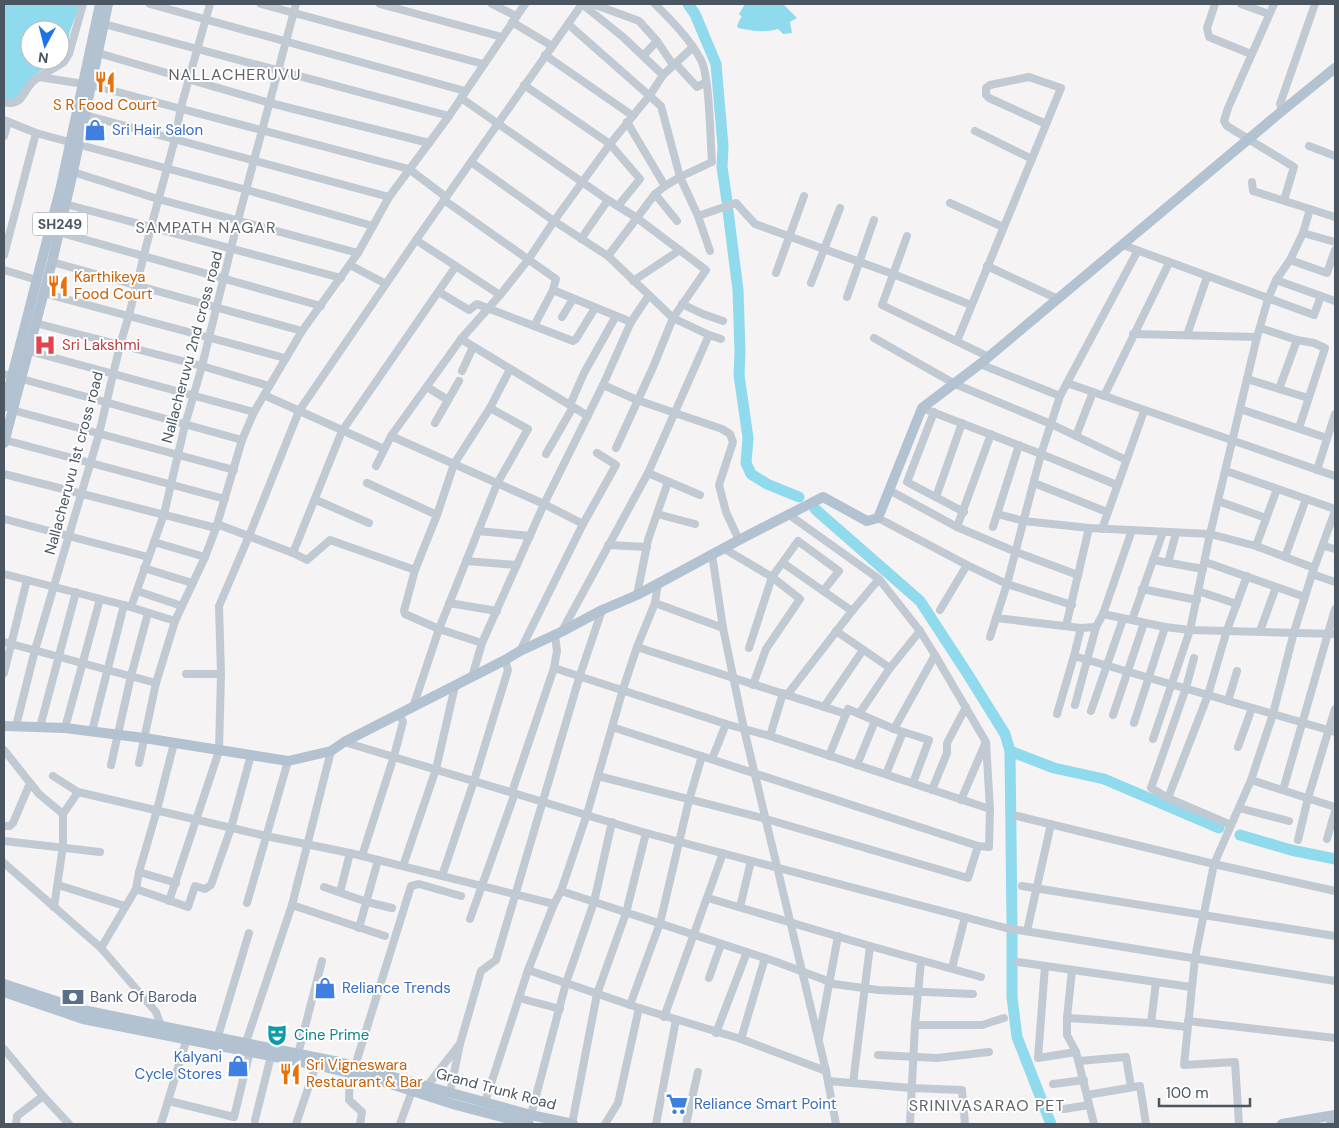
<svg xmlns="http://www.w3.org/2000/svg" width="1339" height="1128" viewBox="0 0 1339 1128" font-family="'DM Sans',sans-serif">
	<style>
		.water { fill: #90daee }
		.lines { fill: none; stroke-linecap: round; stroke-linejoin: round }
		.river { stroke: #90daee; stroke-width: 11 }
		.minor { stroke: #c1cad2; stroke-width: 8 }
		.major { stroke: #b3c2d1; stroke-width: 10 }
		.minor-bridge { stroke: #c1cad2; stroke-width: 8 }
		.labels { text-anchor: middle; dominant-baseline: central; stroke-width: 4; stroke-linejoin: round; paint-order: stroke }
		.shield { fill: #fff; stroke: #808990; stroke-width: 1 }
		.shield-label { font-size: 14px; font-weight: bold; fill: #4a5661 }
		.food-label { font-size: 15px; fill: #c56008; stroke: #fff; text-anchor: start }
		.shop-label { font-size: 15px; fill: #366cbe; stroke: #fff; text-anchor: start }
		.health-label { font-size: 15px; fill: #be3a42; stroke: #fff; text-anchor: start }
		.street-label { font-size: 15px; fill: #4a5661; stroke: #fff }
		.service-label { font-size: 15px; fill: #4e5e75; stroke: #fff; text-anchor: start }
		.culture-label { font-size: 15px; fill: #0d838f; stroke: #fff; text-anchor: start }
		.neighbourhood-label { font-size: 16px; letter-spacing: 1px; fill: #5f6368; stroke: #fff }
	</style>
	<rect width="100%" height="100%" fill="#f5f3f3"/>
	<g class="water">
		<path d="M4,4H80L70,31L67,49L60,58V30H30V60H57L36,74L17,98L12,100L4,99Z"/>
		<path d="M745,4H783L797,18L790,22L792,33L783,34L778,29C764,33 753,31 738,28L737,26L740,19L742,17L739,14Z"/>
	</g>
	<g class="lines">
		<g class="river">
			<path d="M688,4L695,14L716,64L723,146L722,167L727,201"/>
			<path d="M728,211L738,290L740,352L739,375L748,438L746,463L751,474L767,484L799,497"/>
			<path d="M815,509L920,601L967,673L1005,734L1010,751L1012,924"/>
			<path d="M1010,751L1054,768L1104,779L1219,828"/>
			<path d="M1240,835L1291,850L1335,859"/>
			<path d="M1012,934V997L1017,1037L1051,1124"/>
		</g>
		<g class="minor">
			<path d="M150,4L465,91"/>
			<path d="M261,4L483,64"/>
			<path d="M380,4L502,37"/>
			<path d="M492,4L516,16"/>
			<path d="M582,4L623,37L663,75"/>
			<path d="M593,4L639,21L657,41L673,65"/>
			<path d="M1215,4L1207,28L1209,37L1251,54"/>
			<path d="M1241,4L1269,14"/>
			<path d="M1274,4L1228,108L1224,121L1227,126L1294,167L1284,200"/>
			<path d="M512,22L552,46"/>
			<path d="M104,24L449,116"/>
			<path d="M568,24L661,106L680,177L698,216L710,251"/>
			<path d="M98,53L270,103L429,143"/>
			<path d="M545,55L633,116"/>
			<path d="M643,56L657,41"/>
			<path d="M675,63L697,87L706,82"/>
			<path d="M39,77L64,62L69,54L83,4"/>
			<path d="M91,85L409,169L446,197"/>
			<path d="M524,85L610,144L640,179L618,206"/>
			<path d="M461,98L608,200L637,218L706,270L673,318L654,365L616,448"/>
			<path d="M4,102C25,109 23,84 39,77L84,84"/>
			<path d="M1282,111L1280,104L1315,4"/>
			<path d="M85,115L389,197"/>
			<path d="M4,120L36,133L247,190L373,226"/>
			<path d="M627,122L665,186"/>
			<path d="M975,131L1032,159"/>
			<path d="M4,136L8,122"/>
			<path d="M1309,146L1335,156"/>
			<path d="M471,162L554,221L608,256L673,318L709,335L721,339"/>
			<path d="M73,172L158,199L358,253"/>
			<path d="M1252,182L1253,191L1335,217"/>
			<path d="M655,194L677,221"/>
			<path d="M444,200L556,279L553,290L631,322"/>
			<path d="M950,203L1003,227"/>
			<path d="M65,204L341,278"/>
			<path d="M698,216L736,203L755,224L893,274L971,305"/>
			<path d="M58,232L321,306"/>
			<path d="M1303,233L1335,242"/>
			<path d="M907,236L882,305L989,357"/>
			<path d="M581,239L608,200"/>
			<path d="M416,240L500,295"/>
			<path d="M1123,245L1314,315L1321,296"/>
			<path d="M4,255L36,133"/>
			<path d="M608,256L655,194L665,186L680,177L712,162C710,139 710,78 701,60C690,39 671,20 655,4"/>
			<path d="M1290,260L1327,273L1335,250"/>
			<path d="M52,262L302,331"/>
			<path d="M350,265L386,284"/>
			<path d="M987,266L1058,299"/>
			<path d="M4,270L37,280"/>
			<path d="M776,273L804,196"/>
			<path d="M1276,280L1335,301"/>
			<path d="M633,281L680,250"/>
			<path d="M811,283L840,208"/>
			<path d="M439,292L469,310L477,304L573,341L576,339L595,308"/>
			<path d="M43,293L285,358"/>
			<path d="M847,297L874,220"/>
			<path d="M682,304L703,314L723,321"/>
			<path d="M562,317L573,299"/>
			<path d="M35,323L202,366L269,386"/>
			<path d="M534,326L553,290"/>
			<path d="M1260,328L1297,340L1314,343L1325,348L1299,428"/>
			<path d="M1133,334L1257,337"/>
			<path d="M1187,335L1207,277"/>
			<path d="M874,338L955,384L1051,424L1126,460"/>
			<path d="M461,339L588,416"/>
			<path d="M957,341L1061,88L1029,77L990,85L986,88V95L989,98L1046,124"/>
			<path d="M29,351L254,412"/>
			<path d="M980,364L1060,396"/>
			<path d="M462,371L473,347"/>
			<path d="M4,374L242,440"/>
			<path d="M1247,379L1308,398"/>
			<path d="M1067,383L1335,476"/>
			<path d="M603,385L637,400L722,429L730,434L733,442L719,485L726,512L739,540"/>
			<path d="M427,387L448,400"/>
			<path d="M1279,389L1297,340"/>
			<path d="M264,395L384,449"/>
			<path d="M1104,396L1169,263"/>
			<path d="M570,405L584,373L616,316"/>
			<path d="M922,408L1041,454L1117,485"/>
			<path d="M1240,409L1327,438"/>
			<path d="M12,410L234,470"/>
			<path d="M934,412L907,482L964,512"/>
			<path d="M435,423L459,381"/>
			<path d="M391,436L544,504L583,524"/>
			<path d="M1076,436L1093,392"/>
			<path d="M5,440L225,499"/>
			<path d="M546,454L573,407"/>
			<path d="M376,466L391,436L461,339L500,295L528,260L554,221L610,144L650,95L663,75L693,47"/>
			<path d="M1317,470L1335,414"/>
			<path d="M1226,471L1335,509"/>
			<path d="M648,473L700,495"/>
			<path d="M4,474L216,528"/>
			<path d="M367,483L437,515"/>
			<path d="M1034,483L1107,512"/>
			<path d="M889,490L957,527L1016,552L1078,575"/>
			<path d="M936,497L962,423"/>
			<path d="M316,500L369,523"/>
			<path d="M1218,501L1266,518"/>
			<path d="M657,514L695,524"/>
			<path d="M997,514L1024,521L1089,528L1210,534L1256,546L1314,568"/>
			<path d="M878,518L967,565L1007,584L1072,605"/>
			<path d="M4,519L148,557"/>
			<path d="M217,524L293,553L342,431L456,266"/>
			<path d="M957,527L991,434"/>
			<path d="M993,527L1019,445"/>
			<path d="M1102,529L1144,411"/>
			<path d="M478,531L530,536"/>
			<path d="M154,542L205,557"/>
			<path d="M608,545L647,547"/>
			<path d="M1256,546L1277,489"/>
			<path d="M1324,546L1335,549"/>
			<path d="M723,548L772,577L800,599L766,649L753,685"/>
			<path d="M293,553L307,560L330,540L415,570"/>
			<path d="M712,554L723,628L744,729L826,1071L836,1124"/>
			<path d="M1285,557L1306,499"/>
			<path d="M1153,560L1203,569"/>
			<path d="M466,561L517,565"/>
			<path d="M1205,562L1305,597"/>
			<path d="M783,563L852,611L787,695"/>
			<path d="M1168,563L1176,533"/>
			<path d="M144,568L192,583"/>
			<path d="M4,574L124,605L175,621"/>
			<path d="M1312,574L1335,582"/>
			<path d="M1142,589L1197,600"/>
			<path d="M137,591L182,606"/>
			<path d="M1198,591L1237,604"/>
			<path d="M637,595L648,540L668,482"/>
			<path d="M449,603L497,611"/>
			<path d="M655,603L723,628"/>
			<path d="M131,607L164,514L185,425L202,366L238,220L296,4"/>
			<path d="M940,610L967,565"/>
			<path d="M852,611L879,579"/>
			<path d="M1103,614L1165,627L1190,630L1335,634"/>
			<path d="M996,618L1081,628L1096,627"/>
			<path d="M1132,620L1163,532"/>
			<path d="M1066,626L1089,528"/>
			<path d="M562,631L648,473L709,335"/>
			<path d="M836,631L890,668"/>
			<path d="M1260,631L1276,587"/>
			<path d="M990,637L1007,584L1041,454L1060,396L1137,252"/>
			<path d="M4,642L156,683"/>
			<path d="M482,643L439,629L405,614L404,611L415,570L437,515L454,464L490,408L510,369"/>
			<path d="M637,647L846,714L829,756"/>
			<path d="M749,648L772,577L798,541L839,571L823,591"/>
			<path d="M520,651L583,524L616,465L597,453"/>
			<path d="M1074,656L1335,732"/>
			<path d="M1194,658L1186,688L1151,788L1168,798L1231,825"/>
			<path d="M554,668L557,651L555,635"/>
			<path d="M4,673L27,580"/>
			<path d="M186,674H221"/>
			<path d="M472,677L482,643L544,504L603,385L631,322L649,295"/>
			<path d="M1228,701L1237,671"/>
			<path d="M1075,705L1096,627L1103,614L1132,530"/>
			<path d="M413,707L439,629L497,484L528,429L490,408"/>
			<path d="M824,707L863,650"/>
			<path d="M1091,711L1123,619"/>
			<path d="M846,714L848,709L894,729L929,740L913,783"/>
			<path d="M859,714L890,668L920,631"/>
			<path d="M1057,714L1074,656L1081,628"/>
			<path d="M1113,715L1144,623"/>
			<path d="M1134,723L1165,627"/>
			<path d="M16,726L35,650L99,434L120,345L129,315L151,227L175,139L181,107L210,4"/>
			<path d="M40,727L76,592"/>
			<path d="M612,727L978,846L989,847L990,809L986,742L935,655L920,631L879,579L788,514"/>
			<path d="M65,728L100,599"/>
			<path d="M894,729L935,655"/>
			<path d="M92,731L124,605"/>
			<path d="M770,736L783,693"/>
			<path d="M1153,739L1190,630L1210,534L1257,337L1268,299L1276,280L1290,260L1303,233L1310,209"/>
			<path d="M344,742L646,833L1006,928L1335,981"/>
			<path d="M1238,747L1252,708"/>
			<path d="M4,750L39,794L63,814V846L54,907"/>
			<path d="M712,759L726,724"/>
			<path d="M139,763L156,683L175,621L205,557L216,528L242,440L254,412L302,331L358,253L389,197L449,116L525,4"/>
			<path d="M111,765L131,676L148,613"/>
			<path d="M857,765L875,721"/>
			<path d="M886,774L903,732"/>
			<path d="M53,776L78,792L266,836L350,853L554,904"/>
			<path d="M598,776L766,819L968,878L978,846"/>
			<path d="M1251,780L1335,807"/>
			<path d="M932,790L947,753V743L966,707"/>
			<path d="M1283,790L1335,609"/>
			<path d="M512,792L554,668L726,724L770,736L990,809"/>
			<path d="M1168,798L1208,695L1227,630L1247,576"/>
			<path d="M961,800L985,744"/>
			<path d="M1239,808L1289,821"/>
			<path d="M63,814L78,792"/>
			<path d="M1017,816L1214,864L1335,891"/>
			<path d="M4,826H10L13,823L30,783"/>
			<path d="M1327,839L1335,811"/>
			<path d="M1298,840L1308,798L1335,709"/>
			<path d="M4,841L100,852"/>
			<path d="M362,856L394,756L403,722L399,714"/>
			<path d="M4,863L101,948L156,1012L161,1026V1030"/>
			<path d="M403,866L436,769L455,686"/>
			<path d="M139,872L176,883"/>
			<path d="M442,876L474,781L508,670L505,660"/>
			<path d="M58,885L125,906"/>
			<path d="M1022,886L1335,936"/>
			<path d="M324,887L367,902L392,908"/>
			<path d="M136,889L188,907L195,886L205,889L211,885L231,828L251,755"/>
			<path d="M561,891L774,961L825,980"/>
			<path d="M340,892L350,853"/>
			<path d="M708,898L870,946L981,977"/>
			<path d="M169,901L219,751L221,674L219,606L249,536L299,411L416,240L582,4"/>
			<path d="M247,903L288,761"/>
			<path d="M292,905L385,936"/>
			<path d="M740,907L751,861"/>
			<path d="M470,919L515,793"/>
			<path d="M359,928L378,860"/>
			<path d="M1027,931L1051,824"/>
			<path d="M101,948L136,889L139,872L157,810L174,743"/>
			<path d="M1018,962L1191,987"/>
			<path d="M1045,966L1038,1058L1076,1052"/>
			<path d="M952,968L965,917"/>
			<path d="M528,970L639,1008L741,1039L826,1071"/>
			<path d="M1072,970L1067,1018V1035L1076,1052L1094,1124"/>
			<path d="M709,978L721,944"/>
			<path d="M834,984L878,990L973,994"/>
			<path d="M519,998L560,1009"/>
			<path d="M630,1005L660,923L689,800L702,756"/>
			<path d="M664,1017L723,853"/>
			<path d="M1067,1018L1151,1023L1187,1027"/>
			<path d="M1188,1021L1335,1038"/>
			<path d="M1151,1023L1156,982"/>
			<path d="M915,1025H982L1004,1018"/>
			<path d="M716,1033L747,952"/>
			<path d="M218,1036L249,933"/>
			<path d="M819,1038L838,936"/>
			<path d="M741,1039L765,958"/>
			<path d="M246,1042L292,905L331,751"/>
			<path d="M4,1049L43,1096L69,1124"/>
			<path d="M298,1054L322,961"/>
			<path d="M878,1055L937,1058L989,1052"/>
			<path d="M1079,1061L1126,1057L1131,1087"/>
			<path d="M355,1066L411,886L419,884L461,896"/>
			<path d="M350,1073L349,1100L362,1112L360,1124"/>
			<path d="M828,1081L911,1088L962,1090L965,1124"/>
			<path d="M853,1083L870,946"/>
			<path d="M1053,1084L1084,1080"/>
			<path d="M427,1086L459,1045"/>
			<path d="M450,1092L460,1044L481,971L496,960L580,675L602,610"/>
			<path d="M1087,1095L1140,1086L1146,1124"/>
			<path d="M169,1101L234,1117L250,1051"/>
			<path d="M485,1102L528,970L554,904L561,891L587,814L623,689L637,647L655,603L658,583"/>
			<path d="M1064,1109L1089,1105"/>
			<path d="M531,1115L566,983L594,902L612,822"/>
			<path d="M255,1120L271,1056"/>
			<path d="M16,1124L17,1116L43,1096"/>
			<path d="M161,1124L187,1038"/>
			<path d="M296,1124L316,1065"/>
			<path d="M400,1124L412,1091"/>
			<path d="M572,1124L597,994L626,913L646,833"/>
			<path d="M605,1124L618,1103L639,1008"/>
			<path d="M656,1124L676,1020"/>
			<path d="M686,1124L698,1072"/>
			<path d="M910,1124L915,1025L921,961"/>
			<path d="M1239,1124L1235,1062L1184,1065L1195,958L1214,864L1251,780L1273,714L1294,632L1312,574L1335,511"/>
		</g>
		<g class="major">
			<path d="M4,407L61,186L100,4"/>
			<path d="M4,443L52,262L73,172L108,4"/>
			<path d="M4,726L65,728L144,738L288,761L331,751L344,742L505,660L520,651L561,632L602,610L637,595L739,540L823,497L867,521L878,518L922,408L980,364L1282,111L1335,68"/>
			<path d="M4,984L83,1010L339,1062L531,1115L573,1124"/>
			<path d="M4,992L83,1019L316,1065L378,1080L456,1105L529,1124"/>
			<path d="M1282,1124L1335,1115"/>
			<path d="M1331,1124H1335"/>
		</g>
		<path class="minor-bridge" d="M825,980L834,984"/>
	</g>
	<defs>
		<g id="restaurant-bare" transform="scale(1.725)"><path d="M-5-6h1v4h1v-4h1v4h1v-4h1v5L-1.5 .5V6h-2V.5L-5-1ZM5-6V6H3V1.5H1.5Q1.5-4 5-6Z" fill="#e8710a" stroke="#fff" stroke-width="2.5" paint-order="stroke"/></g>
		<g id="shop-bare" transform="scale(1.725)"><path d="M-5-2.5h2.3a2.7 3.5 0 0 1 5.4 0H5L5.5 6h-11ZM-1.5-2.5h3a1.5 2.3 0 0 0-3 0Z" fill="#3f7fe0" stroke="#fff" stroke-width="2.5" paint-order="stroke"/></g>
		<g id="hospital-bare" transform="scale(1.725)"><path d="M-5-5h3v3.5h4V-5h3V5h-3V1.5h-4V5h-3Z" fill="#e0444e" stroke="#fff" stroke-width="2.5" paint-order="stroke"/></g>
		<g id="bank-bare" transform="scale(1.725)"><path d="M-6-4H6V4H-6ZM0-2.3a2.3 2.3 0 1 0 0 4.6a2.3 2.3 0 1 0 0-4.6Z" fill="#5c6f8a" stroke="#fff" stroke-width="2.5" paint-order="stroke"/></g>
		<g id="theatre-bare" transform="scale(1.725)"><path d="M-5-5.5Q0-4 5-5.5V0Q5 5 0 6Q-5 5-5 0ZM-3.3-2.5H-1v1.5H-3.3ZM1-2.5H3.3v1.5H1ZM-2.8 1Q0 5.5 2.8 1Z" fill="#0f9aa8" stroke="#fff" stroke-width="2.5" paint-order="stroke"/></g>
		<g id="supermarket-bare" transform="scale(1.725)"><path d="M-6-5.5h2.5l.6 2H6L4.5 2H-2.5L-4.4-4H-6ZM-1.5 3.2a1.3 1.3 0 1 0 .1 0ZM3 3.2a1.3 1.3 0 1 0 .1 0Z" fill="#3f7fe0" stroke="#fff" stroke-width="2.5" paint-order="stroke"/></g>
	</defs>
	<g fill-rule="evenodd">
		<use href="#restaurant-bare" x="105" y="82"/>
		<use href="#shop-bare" x="95" y="130"/>
		<use href="#restaurant-bare" x="58" y="286"/>
		<use href="#hospital-bare" x="45" y="345"/>
		<use href="#shop-bare" x="325" y="988"/>
		<use href="#bank-bare" x="73" y="997"/>
		<use href="#theatre-bare" x="277" y="1035"/>
		<use href="#shop-bare" x="238" y="1066"/>
		<use href="#restaurant-bare" x="290" y="1074"/>
		<use href="#supermarket-bare" x="677" y="1104"/>
	</g>
	<g class="labels">
		<rect class="shield" x="32.5" y="212.5" width="55" height="23" rx="4"/>
		<g class="shield-label">
			<text x="60" y="224">SH249</text>
		</g>
		<g class="food-label">
			<text x="105" y="105" text-anchor="middle">S R Food Court</text>
			<text x="74" y="277">Karthikeya<tspan x="74" dy="17">Food Court</tspan></text>
			<text x="306" y="1065">Sri Vigneswara<tspan x="306" dy="17">Restaurant &amp; Bar</tspan></text>
		</g>
		<g class="shop-label">
			<text x="112" y="130">Sri Hair Salon</text>
			<text x="342" y="988">Reliance Trends</text>
			<text x="222" y="1057" text-anchor="end">Kalyani<tspan x="222" dy="17">Cycle Stores</tspan></text>
			<text x="694" y="1104">Reliance Smart Point</text>
		</g>
		<g class="health-label">
			<text x="62" y="345">Sri Lakshmi</text>
		</g>
		<g class="street-label">
			<text transform="translate(192 347) rotate(-75)">Nallacheruvu 2nd cross road</text>
			<text transform="translate(74 463) rotate(-75)">Nallacheruvu 1st cross road</text>
			<text transform="translate(496 1089) rotate(15)">Grand Trunk Road</text>
		</g>
		<g class="service-label">
			<text x="90" y="997">Bank Of Baroda</text>
		</g>
		<g class="culture-label">
			<text x="294" y="1035">Cine Prime</text>
		</g>
		<g class="neighbourhood-label">
			<text x="235" y="74">NALLACHERUVU</text>
			<text x="206" y="227">SAMPATH NAGAR</text>
			<text x="987" y="1105">SRINIVASARAO PET</text>
		</g>
	</g>
	<rect width="1339" height="1128" fill="none" stroke="#4a5661" stroke-width="10"/>
	<g transform="translate(45 45) rotate(187)"><circle r="24" fill="#ffffff" stroke="#b7bbc0"/>
	<path d="M0-4L9 19L0 12L-9 19Z" fill="#1a73e8"/>
	<text y="-8" font-size="14" font-weight="bold" text-anchor="middle" fill="#4a5661">N</text>
	</g>
	<path d="M1159 1098v8h91v-8" fill="none" stroke="#4a5661" stroke-width="2.5"/>
	<text x="1166" y="1098" font-size="15" fill="#4a5661" stroke="#ffffff" stroke-width="4" paint-order="stroke">100 m</text>
</svg>
